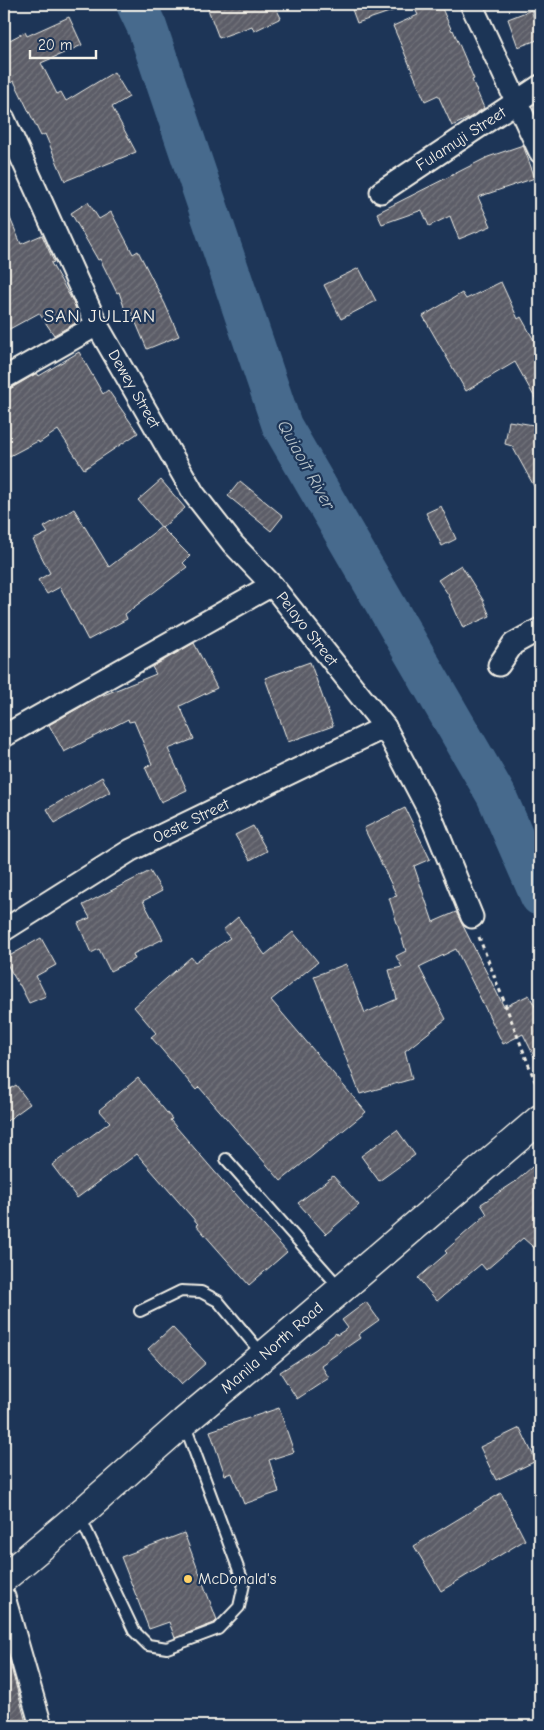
<svg xmlns="http://www.w3.org/2000/svg" width="544" height="1730" viewBox="0 0 544 1730" font-family="'Comic Neue',sans-serif">
	<style>
		.lines { fill: none; stroke-linecap: round; stroke-linejoin: round }
		.river { stroke: #466b8d; stroke-width: 40 }
		.building { fill: url(#building-hatch); stroke: #f4f1e8 }
		.service-casing { stroke: #f4f1e8; stroke-width: 14 }
		.minor-casing { stroke: #f4f1e8; stroke-width: 25 }
		.trunk-casing { stroke: #f4f1e8; stroke-width: 31 }
		.path { stroke: #f4f1e8; stroke-width: 3; stroke-dasharray: 4 4; stroke-linecap: butt }
		.service { stroke: #1d3557; stroke-width: 10 }
		.minor { stroke: #1d3557; stroke-width: 21 }
		.trunk { stroke: #1d3557; stroke-width: 28 }
		.poi-dot { fill: #ffd166; stroke: #1d3557; stroke-width: 2 }
		.labels { text-anchor: middle; dominant-baseline: central; stroke-width: 4.5; stroke-linejoin: round; paint-order: stroke }
		.street-label { font-size: 16px; fill: #f4f1e8; stroke: #1d3557 }
		.poi-label { font-size: 16px; fill: #f4f1e8; stroke: #1d3557; text-anchor: start }
		.water-label { font-size: 18px; font-style: italic; fill: #b7c2c8; stroke: #1d3557 }
		.quarter-label { font-size: 19px; letter-spacing: 1px; fill: #f4f1e8; stroke: #1d3557 }
	</style>
	<defs>
		<pattern id="building-hatch" width="6" height="6" patternUnits="userSpaceOnUse" patternTransform="scale(1.25)"><rect width="6" height="6" fill="#5c5d67"/><path d="M-1 1l2-2M0 6l6-6M5 7l2-2" fill="none" stroke="#74757d"/></pattern>
	</defs>
	<rect width="100%" height="100%" fill="#1d3557"/>
	<filter id="ink" filterUnits="userSpaceOnUse"><feTurbulence type="fractalNoise" baseFrequency=".02" numOctaves="2"/><feDisplacementMap in="SourceGraphic" scale="10" xChannelSelector="R" yChannelSelector="G"/><feConvolveMatrix kernelMatrix="1 2 1 2 8 2 1 2 1" color-interpolation-filters="sRGB"/></filter>
	<g filter="url(#ink)">
		<g class="lines">
			<path class="river" d="M136,4L147,27L282,426L496,795L540,896"/>
		</g>
		<g class="building">
			<path d="M206,4H274L281,18L254,31L252,26L219,38Z"/>
			<path d="M350,4H403L404,7L357,23Z"/>
			<path d="M433,4H440L452,31L453,30L474,79L472,80L484,108L469,118L452,126L438,95L425,101L393,26L418,15L416,11Z"/>
			<path d="M531,10L540,35V39L518,47L508,19Z"/>
			<path d="M69,17L82,45L41,63L57,94L61,92L66,101L114,72L129,97L112,107L136,152L65,181L45,134L41,136L14,81L10,83L4,72V43L25,32L27,36Z"/>
			<path d="M523,145L535,178L478,197L491,226L459,239L450,216L429,226L422,210L382,224L377,213L488,157Z"/>
			<path d="M88,202L99,219L111,212L133,254L138,251L165,304L179,336L147,349L131,311L126,313L119,292L117,293L100,259L98,260L71,213Z"/>
			<path d="M4,204L21,244L42,235L54,262L51,263L72,300L81,320L54,335L39,313L4,332Z"/>
			<path d="M359,268L376,301L341,319L324,285Z"/>
			<path d="M501,282L518,319L521,317L540,351V407L515,362L466,391L423,316L462,293L466,299Z"/>
			<path d="M79,352L103,394L108,390L138,433L84,469L58,430L39,443L38,441L4,459V390L10,389L37,373L39,376Z"/>
			<path d="M509,421L540,426V497L512,446L505,444Z"/>
			<path d="M161,480L185,508L162,528L138,500Z"/>
			<path d="M240,481L283,516L271,531L228,496Z"/>
			<path d="M441,506L456,539L442,546L426,513Z"/>
			<path d="M74,509L109,567L161,527L190,556L183,563L187,567L125,614L127,619L88,640L60,587L47,594L38,580L50,573L33,540L48,533L44,527Z"/>
			<path d="M461,565L483,600L490,616L463,628L448,594L438,580Z"/>
			<path d="M194,643L217,688L180,706L194,739L168,749L187,790L161,802L145,767L152,764L134,721L129,722L128,719L64,752L49,725L96,698L156,674L152,667Z"/>
			<path d="M310,662L333,726L288,742L265,678Z"/>
			<path d="M102,777L110,792L55,823L47,809Z"/>
			<path d="M405,808L430,859L414,866L433,922L456,912L504,1007L529,995L540,1016V1068L523,1034L503,1044L456,949L419,967L446,1019L405,1051L412,1079L360,1094L314,976L346,964L365,1013L397,999L389,970L402,967L396,956L406,951L389,898L397,896L364,828Z"/>
			<path d="M253,826L267,851L250,860L235,835Z"/>
			<path d="M150,871L162,891L143,901L163,939L133,954L135,959L110,971L99,949L91,953L78,923L90,918L83,905Z"/>
			<path d="M238,917L265,955L293,932L318,962L271,1000L366,1112L281,1181L199,1087L196,1090L151,1037L156,1033L134,1007L191,957L195,962L230,938L223,930Z"/>
			<path d="M41,938L56,965L36,976L46,996L29,1003L20,985H19L4,959Z"/>
			<path d="M138,1078L172,1119L170,1120L233,1193L234,1192L287,1252L249,1285L196,1225L198,1224L137,1154L77,1198L52,1165L110,1122L99,1110Z"/>
			<path d="M16,1085L30,1104L4,1123V1093Z"/>
			<path d="M397,1130L415,1155L379,1181L361,1156Z"/>
			<path d="M540,1160V1253L523,1238L486,1270L481,1264L437,1301L418,1278L447,1253L445,1251L487,1214L481,1204L515,1182Z"/>
			<path d="M333,1176L359,1205L326,1234L298,1203Z"/>
			<path d="M366,1302L379,1320L358,1335L360,1338L321,1365L329,1378L297,1399L280,1372L316,1349L336,1333L337,1335L348,1328L342,1320Z"/>
			<path d="M172,1327L206,1363L181,1385L148,1349Z"/>
			<path d="M279,1408L294,1452L269,1460L279,1492L244,1504L232,1473L225,1475L210,1431Z"/>
			<path d="M520,1428L536,1461L496,1480L480,1447Z"/>
			<path d="M501,1493L525,1540L441,1591L414,1546Z"/>
			<path d="M184,1533L217,1620L214,1623L175,1638L169,1622L149,1629L121,1557Z"/>
			<path d="M4,1660H9L27,1726H8L4,1710Z"/>
		</g>
		<g class="lines">
			<g class="service-casing">
				<g id="service">
					<path d="M226,1159L340,1288"/>
					<path d="M140,1311L181,1291L201,1292L218,1301L263,1355"/>
					<path d="M80,1517L134,1631L148,1645L167,1648L218,1629L239,1607L244,1584L184,1423"/>
				</g>
			</g>
			<g class="minor-casing">
				<g id="minor">
					<path d="M471,4L540,152"/>
					<path d="M4,119L97,325L194,494L233,544L272,585"/>
					<path d="M381,192L540,86"/>
					<path d="M4,378L97,325"/>
					<path d="M499,665L513,644L540,629"/>
					<path d="M4,736L272,585L385,727L428,809L472,917"/>
					<path d="M4,930L131,850L385,727"/>
					<path d="M4,1597L41,1726"/>
				</g>
			</g>
			<g class="trunk-casing">
				<path id="trunk" d="M4,1578L79,1515L184,1422L263,1356L540,1119"/>
			</g>
			<path class="path" d="M479,937L540,1094"/>
			<use href="#service" class="service"/>
			<use href="#minor" class="minor"/>
			<use href="#trunk" class="trunk"/>
		</g>
	</g>
	<circle class="poi-dot" cx="188" cy="1579" r="5"/>
	<g class="labels">
		<g class="street-label">
			<text transform="translate(461 139) rotate(-33)">Fulamuji Street</text>
			<text transform="translate(134 389) rotate(60)">Dewey Street</text>
			<text transform="translate(307 629) rotate(52)">Pelayo Street</text>
			<text transform="translate(191 821) rotate(-26)">Oeste Street</text>
			<text transform="translate(272 1348) rotate(-41)">Manila North Road</text>
		</g>
		<g class="poi-label">
			<text x="198" y="1579">McDonald's</text>
		</g>
		<g class="water-label">
			<text transform="translate(306 465) rotate(61)">Quiaoit River</text>
		</g>
		<g class="quarter-label">
			<text x="100" y="316">SAN JULIAN</text>
		</g>
	</g>
	<rect width="544" height="1730" fill="none" stroke="#1d3557" stroke-width="20"/>
	<rect x="10" y="10" width="524" height="1710" fill="none" stroke="#f4f1e8" stroke-width="2" filter="url(#ink)"/>
	<path d="M30 50v8h66v-8" fill="none" stroke="#f4f1e8" stroke-width="2.5"/>
	<text x="38" y="50" font-size="15" fill="#f4f1e8" stroke="#1d3557" stroke-width="4" paint-order="stroke">20 m</text>
</svg>
